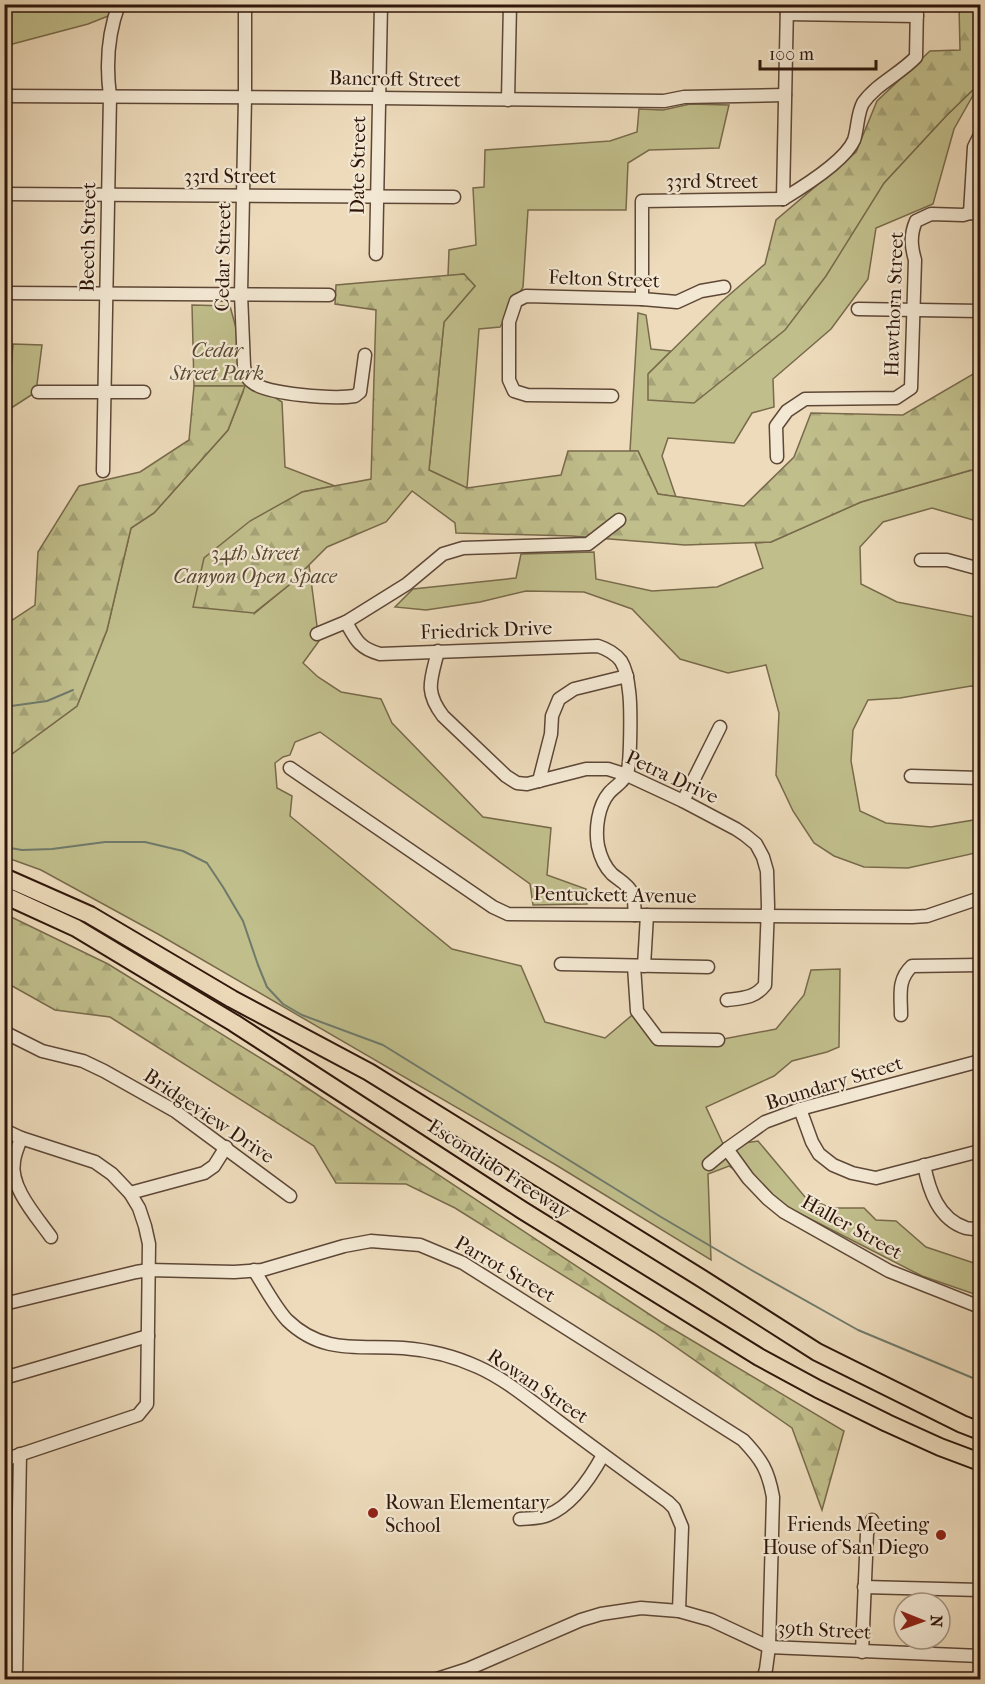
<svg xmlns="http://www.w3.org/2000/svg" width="985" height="1684" viewBox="0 0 985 1684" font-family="'IM FELL French Canon',serif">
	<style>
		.green { fill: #c0be8b; stroke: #786a4b; stroke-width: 1.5 }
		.forest { fill: url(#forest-firs); stroke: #786a4b; stroke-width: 1.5 }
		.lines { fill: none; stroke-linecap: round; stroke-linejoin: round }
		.stream { stroke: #6f7a6b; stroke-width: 2 }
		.minor-casing { stroke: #5e4737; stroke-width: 15 }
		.highway-casing { stroke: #2f160b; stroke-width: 20 }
		.minor { stroke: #f3e8d3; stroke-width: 12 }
		.highway { stroke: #eddbbb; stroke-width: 16 }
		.poi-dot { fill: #8f2418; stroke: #f3e8d3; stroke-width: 2 }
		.labels { text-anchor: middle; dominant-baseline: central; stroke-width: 4.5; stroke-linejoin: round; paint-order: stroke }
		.street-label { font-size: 20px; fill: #2f160b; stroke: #f3e8d3 }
		.park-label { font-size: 20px; font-style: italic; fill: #5a4831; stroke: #f3e8d3 }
		.poi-label { font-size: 20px; fill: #2f160b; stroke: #f3e8d3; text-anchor: start }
	</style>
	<defs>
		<pattern id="forest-firs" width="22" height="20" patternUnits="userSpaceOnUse" patternTransform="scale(1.5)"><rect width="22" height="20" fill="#c0be8b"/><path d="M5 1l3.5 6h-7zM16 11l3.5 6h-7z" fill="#a5a377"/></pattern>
	</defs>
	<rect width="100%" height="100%" fill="#eddbbb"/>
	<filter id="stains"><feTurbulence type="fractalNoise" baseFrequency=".00333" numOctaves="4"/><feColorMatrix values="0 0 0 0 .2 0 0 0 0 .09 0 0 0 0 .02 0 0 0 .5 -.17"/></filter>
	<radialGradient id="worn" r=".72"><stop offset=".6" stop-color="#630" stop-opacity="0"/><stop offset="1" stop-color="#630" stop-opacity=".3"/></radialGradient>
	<g class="green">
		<path d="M5,5H136L88,24L5,46Z"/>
		<path d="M980,83L954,129L933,204L876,228L868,279L831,329L773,379L774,407L752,413L734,443L668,438L662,456L676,497L658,494L638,451H630L638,313L646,315L651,349L671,351L648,374L884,183L946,116Z"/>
		<path d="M690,104L729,105L719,148L649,150L628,163L626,210H528L523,287L500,327L479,329L467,488L429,470L444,322L475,286L464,274L448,276L449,250L476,245L473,188L484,187L485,150L610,141L637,132L639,109L663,110Z"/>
		<path d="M192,305L230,306L239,339L243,377L282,402L285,467L335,486L302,492L255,613L289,585L309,565L319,641L303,663L318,677L341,692L381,699L392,723L483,817L551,828L547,875L586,889L587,904L533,905L530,884L320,732L295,742L290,755L283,757L275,763L277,788L292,796L290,816L452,949L521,966L545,1022L605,1038L637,1011L658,1039L718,1040L776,1029L804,995L811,970L840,969L839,1047L827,1052L792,1061L774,1076L706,1107L724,1146L758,1141L805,1197L831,1208H864L876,1220L896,1221L926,1247L980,1265V1296L922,1276L791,1209L729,1166L708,1174L711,1260L556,1165L158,934L41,870L5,857V759L77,706L107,630L131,528L154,513L228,430L243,392L242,386H194Z"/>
		<path d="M13,344L42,345L36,392L5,412V369H11Z"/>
		<path d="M972,470L980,474V522L932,508L883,522L860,547L861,584L897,602L980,618V687L971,686L900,698L868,700L853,730L851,761L860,811L886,823L931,827L980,819V852L908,868L864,867L834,856L814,843L793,811L776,775L779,713L766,665L728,673L680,659L632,609L584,592L526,591L480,602L426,610L395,607L413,589L516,578L521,554L594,552L596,579L652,591L717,587L763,568L755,543L771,542L861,502Z"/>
	</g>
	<g class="forest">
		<path d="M959,5H980V83L946,116L884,183L826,276L785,330L694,403L648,400V374L721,302L765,264L776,220L856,152L877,101L930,51L960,50Z"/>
		<path d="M464,274L475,286L444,322L429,470L467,488L561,475L568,451H638L658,494L744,506L794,457L811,413L903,415L980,370V474L971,470L861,502L771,542L685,545L572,536L456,533L455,523L412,491L386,522L327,547L289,585L254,613L193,607L204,558L250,521L302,492L371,479L376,310L335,304L336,285Z"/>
		<path d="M194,386H245L228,430L154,513L131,528L107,630L77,706L5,759V625L35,605L38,552L79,486L140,472L189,440Z"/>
		<path d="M5,914L108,964L283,1072L661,1322L844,1431L822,1510L792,1428L654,1332L455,1208L406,1184L336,1183L314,1146L110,1017L55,1010L5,982Z"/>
	</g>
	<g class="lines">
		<g class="stream">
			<path d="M4,707L47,701L73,690"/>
			<path d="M4,847L22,850L52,849L105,842H145L183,851L207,863L223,887L243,921L258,965L267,987L283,1004L302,1015L383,1045L661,1217L753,1271L858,1330L980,1381"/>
		</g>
		<g class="minor-casing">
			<g id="minor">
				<path d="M245,4V97L241,294L244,366C245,372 246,378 252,382C267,395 335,399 355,396L360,392L365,355"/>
				<path d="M787,14L917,16"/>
				<path d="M4,96L378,98L664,101L684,97L785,95"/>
				<path d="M508,100L510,4"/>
				<path d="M4,194L454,197"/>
				<path d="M783,199C803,187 845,161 854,140C858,128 857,114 863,103C876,84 900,74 916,57L917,4"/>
				<path d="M783,199L787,4"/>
				<path d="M970,213L974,147L980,135"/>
				<path d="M376,254L381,4"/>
				<path d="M4,293L329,295"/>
				<path d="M642,299V201L783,199"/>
				<path d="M858,309L980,311"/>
				<path d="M38,392H144"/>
				<path d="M612,396L527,395L514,391L509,380V322L516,301L526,296L642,299L677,302L701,291L724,287"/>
				<path d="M777,457L776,426L787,411L805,399L896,398L911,388L915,260C911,246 910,235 916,221L931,214L963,215L970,213L980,214"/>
				<path d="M103,471L110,96C106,66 108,33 119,4"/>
				<path d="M921,560H947L980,569"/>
				<path d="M346,622C356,640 359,648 380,654L598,646C607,649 615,653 621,661C626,669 628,681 629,691C631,704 631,763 627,773C625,781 614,787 609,793C598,806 595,829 598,846C600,855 605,867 612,874C619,880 628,884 632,893C635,899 634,908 635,915"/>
				<path d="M317,634L346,622L407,584L443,554L463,548L588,544L619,520"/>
				<path d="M438,651C431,680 424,691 443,716L506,776L517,783L527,784L586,769H608L627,775L683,801L736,829L745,835L756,844L763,857L767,871L768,906L765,985C755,998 743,998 727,1000"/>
				<path d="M290,768L493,907L508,914L912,917L927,916L980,898"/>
				<path d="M911,776L980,778"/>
				<path d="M539,781L551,734L552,716L559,699L574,689L627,676"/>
				<path d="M683,801L720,727"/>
				<path d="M561,964L708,967"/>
				<path d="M634,966L637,1011L658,1039L718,1040"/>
				<path d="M644,966L647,915"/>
				<path d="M901,1015C901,995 897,980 912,966L980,965"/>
				<path d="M4,1032L42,1051L83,1061L104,1071L175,1111L290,1196"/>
				<path d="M800,1109L812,1142L819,1154L833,1165L852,1173L876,1178L980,1151"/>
				<path d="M4,1130L21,1138L95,1162L112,1174L130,1193L139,1208L145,1226L149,1244L147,1404L138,1415L4,1460"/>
				<path d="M21,1138C19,1145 15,1153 14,1161C9,1187 37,1217 51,1237"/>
				<path d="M727,1149L748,1178L768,1199L784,1212L889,1271L980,1307"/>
				<path d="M709,1164L727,1149L765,1122L800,1109L980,1061"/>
				<path d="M924,1165C929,1190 938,1219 966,1228C970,1229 976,1229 980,1229"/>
				<path d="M130,1193L204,1173L214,1166L226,1147"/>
				<path d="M254,1270C264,1286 275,1307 287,1320C323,1355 359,1345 403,1348C430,1350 454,1356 478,1367C507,1380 532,1402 558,1421C594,1448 631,1475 668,1502L674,1508L682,1527L679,1611"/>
				<path d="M4,1304L136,1272L149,1270L234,1272L262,1270L344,1246L371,1241L420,1245L463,1263L743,1440C762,1460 768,1470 773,1497L769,1647L766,1669L763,1680"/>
				<path d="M4,1378L148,1336"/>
				<path d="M520,1519C528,1518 540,1519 548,1515C573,1505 591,1477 603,1455"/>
				<path d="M864,1587L980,1590"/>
				<path d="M862,1652L867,1533L872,1520"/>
				<path d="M16,1680L20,1454"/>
				<path d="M434,1680L468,1669L581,1620L601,1614L641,1608L679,1611L711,1620L769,1647L980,1656"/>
			</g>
		</g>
		<g class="highway-casing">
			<g id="highway">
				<path d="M4,877L90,915L232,999L369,1072L701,1278L817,1352L962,1424L980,1431"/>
				<path d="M4,895L76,928L234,1023L522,1210L759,1357L818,1389L887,1423L940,1447L980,1462"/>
			</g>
		</g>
		<use href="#minor" class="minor"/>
		<use href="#highway" class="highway"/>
	</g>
	<g class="poi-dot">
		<circle cx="373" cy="1513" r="6"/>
		<circle cx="941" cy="1535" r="6"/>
	</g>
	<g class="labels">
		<g class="street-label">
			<text transform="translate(395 79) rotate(1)">Bancroft Street</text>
			<text transform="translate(358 165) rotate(-89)">Date Street</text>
			<text x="230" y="176">33rd Street</text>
			<text x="712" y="181">33rd Street</text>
			<text transform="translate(88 237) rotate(-89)">Beech Street</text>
			<text transform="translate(223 257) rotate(-89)">Cedar Street</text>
			<text transform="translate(604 279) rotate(2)">Felton Street</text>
			<text transform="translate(894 304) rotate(-88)">Hawthorn Street</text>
			<text transform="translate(486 630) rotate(-2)">Friedrick Drive</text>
			<text transform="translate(672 777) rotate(25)">Petra Drive</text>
			<text transform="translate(615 895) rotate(1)">Pentuckett Avenue</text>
			<text transform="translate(834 1083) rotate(-17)">Boundary Street</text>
			<text transform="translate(209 1116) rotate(34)">Bridgeview Drive</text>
			<text transform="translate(499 1169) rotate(33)">Escondido Freeway</text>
			<text transform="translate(852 1227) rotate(29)">Haller Street</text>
			<text transform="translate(505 1269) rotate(30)">Parrot Street</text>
			<text transform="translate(538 1386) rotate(34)">Rowan Street</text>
			<text transform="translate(824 1630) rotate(3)">39th Street</text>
		</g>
		<g class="park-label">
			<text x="217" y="350">Cedar<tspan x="217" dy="23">Street Park</tspan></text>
			<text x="255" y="553">34th Street<tspan x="255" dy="23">Canyon Open Space</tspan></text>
		</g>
		<g class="poi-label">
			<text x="385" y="1502">Rowan Elementary<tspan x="385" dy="23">School</tspan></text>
			<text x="929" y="1524" text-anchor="end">Friends Meeting<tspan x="929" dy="23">House of San Diego</tspan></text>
		</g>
	</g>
	<rect width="985" height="1684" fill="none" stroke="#eddbbb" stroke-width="24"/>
	<rect x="6" y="6" width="973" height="1672" fill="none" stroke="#2f160b" stroke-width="3"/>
	<rect x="12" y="12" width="961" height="1660" fill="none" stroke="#2f160b" stroke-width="1.5"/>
	<g transform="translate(922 1621) rotate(91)"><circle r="28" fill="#f3e8d3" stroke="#a59483" stroke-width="1.5"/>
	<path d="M0-4.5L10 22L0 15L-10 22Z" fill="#8f2418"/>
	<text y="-9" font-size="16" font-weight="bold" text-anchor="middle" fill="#2f160b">N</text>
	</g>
	<path d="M760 60v9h116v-9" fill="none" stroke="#2f160b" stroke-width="3"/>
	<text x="769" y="60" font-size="18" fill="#2f160b" stroke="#f3e8d3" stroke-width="4.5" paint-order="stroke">100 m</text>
	<rect width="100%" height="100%" filter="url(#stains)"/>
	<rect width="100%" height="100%" fill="url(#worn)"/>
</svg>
